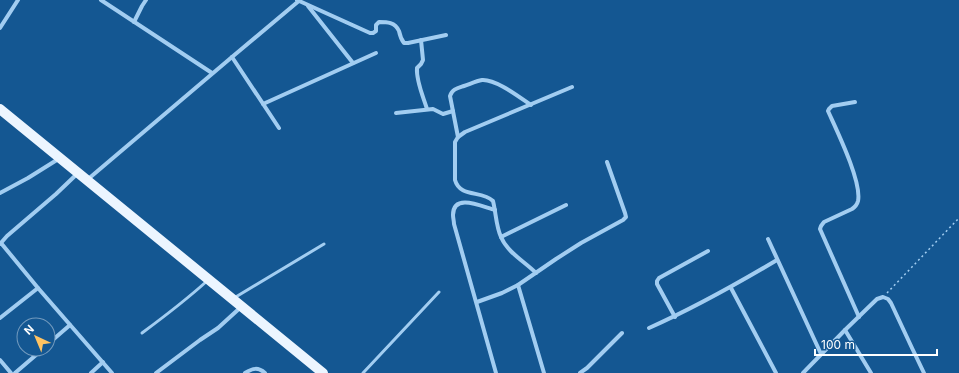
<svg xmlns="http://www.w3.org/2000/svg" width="959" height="373" viewBox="0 0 959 373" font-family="Inter,sans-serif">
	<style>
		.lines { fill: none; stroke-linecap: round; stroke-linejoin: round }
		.path { stroke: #a2cdf1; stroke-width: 1.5; stroke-dasharray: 2 3; stroke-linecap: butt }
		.lane { stroke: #a2cdf1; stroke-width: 3 }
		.street { stroke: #a2cdf1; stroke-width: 4 }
		.primary { stroke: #ecf5ff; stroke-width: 10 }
	</style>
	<rect width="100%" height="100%" fill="#145792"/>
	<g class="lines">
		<path class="path" d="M887,293L959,218"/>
		<g class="lane">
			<path d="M234,298L324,244"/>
			<path d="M142,333C165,316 186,300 207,281"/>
			<path d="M363,373L439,292"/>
		</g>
		<g class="street">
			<path d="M101,0L212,73"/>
			<path d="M297,0L370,33H373L376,31V25L379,22C387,22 395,22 399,31C400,36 401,39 404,43H408L446,35"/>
			<path d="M308,6L353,63"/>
			<path d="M134,22L142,6L146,0"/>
			<path d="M0,28L18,0"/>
			<path d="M421,40L423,60L421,64L417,68C416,81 423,96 427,109"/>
			<path d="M232,57L279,128"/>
			<path d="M855,102L832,106L829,109L828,111C837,131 862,182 858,201C857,205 855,207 852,209L824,222L821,226L820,229L859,317"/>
			<path d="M263,104L376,53"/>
			<path d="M396,113L433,109L443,114L453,111"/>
			<path d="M458,137L450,96C452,89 458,88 464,86C470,84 476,81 482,80C496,79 519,97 531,105"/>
			<path d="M87,180L232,57L300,0"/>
			<path d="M0,193L28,178L60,158"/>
			<path d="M495,210C483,207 453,192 453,215C453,218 454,221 454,224L496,373"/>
			<path d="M501,237L566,205"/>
			<path d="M768,239L821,354"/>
			<path d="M1,243L38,288L112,373"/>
			<path d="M0,244L7,236L56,194L78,173"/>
			<path d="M536,273C524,261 508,253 501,237C496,226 496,213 493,201C482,190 460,198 455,180V142L458,137L465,132L572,87"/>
			<path d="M518,285L544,373"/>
			<path d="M731,288L776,373"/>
			<path d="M477,302L502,293L518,285L556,259L581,243L623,220L626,217L625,213L607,162"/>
			<path d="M675,317L657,284V281L659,278L708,251"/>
			<path d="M0,318L38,288"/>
			<path d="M649,328C694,308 735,285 777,260"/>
			<path d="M845,330L871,373"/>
			<path d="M48,344L70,325"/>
			<path d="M0,360L11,373"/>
			<path d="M15,373L43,349"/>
			<path d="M91,373L103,362"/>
			<path d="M156,373L200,340L218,328L241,307"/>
			<path d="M245,373C253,368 258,367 265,373"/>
			<path d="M580,373L587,368L622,333"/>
			<path d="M803,373L845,330L877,299L883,297L888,299L891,303L912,348L924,373"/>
		</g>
		<path class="primary" d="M0,109L323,373"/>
	</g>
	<g transform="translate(36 337) rotate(316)"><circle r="19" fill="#145792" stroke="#729abe"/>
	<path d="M0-3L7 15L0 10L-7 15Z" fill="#ffc362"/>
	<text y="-6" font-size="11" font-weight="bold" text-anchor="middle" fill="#ffffff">N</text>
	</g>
	<path d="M815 349v6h122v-6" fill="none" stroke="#ffffff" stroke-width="2"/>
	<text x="821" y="349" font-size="12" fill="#ffffff" stroke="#145792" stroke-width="3" paint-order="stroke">100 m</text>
</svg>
